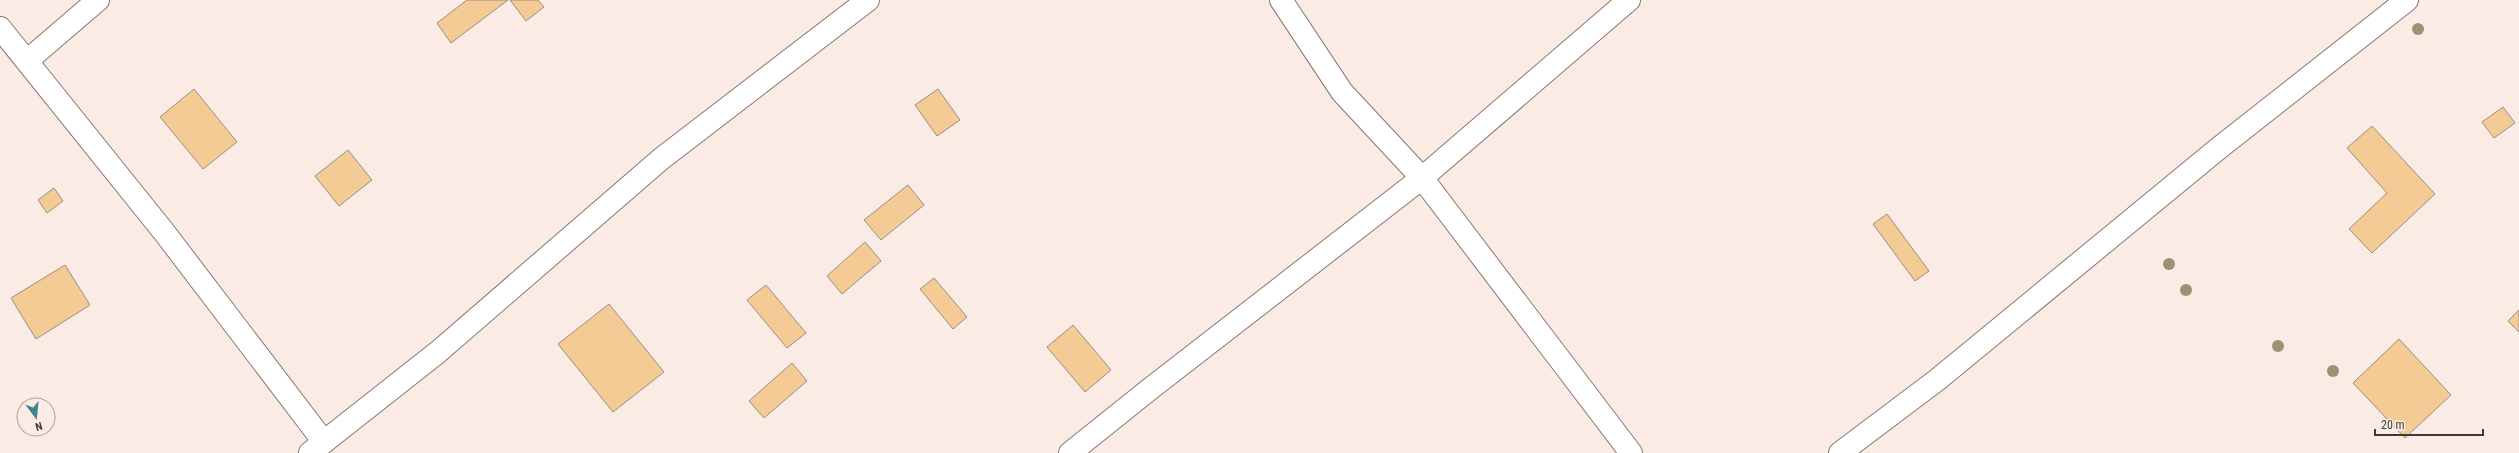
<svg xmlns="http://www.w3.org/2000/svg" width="2519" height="453" viewBox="0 0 2519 453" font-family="'Roboto Condensed',sans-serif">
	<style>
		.building { fill: #f4cb94; stroke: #988f84 }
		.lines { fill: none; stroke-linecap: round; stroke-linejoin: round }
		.minor-casing { stroke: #877873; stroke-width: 24 }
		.minor { stroke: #fff; stroke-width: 22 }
		.tree { fill: #9b9375 }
	</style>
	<rect width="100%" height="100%" fill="#fbebe5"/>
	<g class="building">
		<path d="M467,0H508L451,43L437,23Z"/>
		<path d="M510,0H538L544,7L526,21Z"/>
		<path d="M194,89L237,142L203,169L160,117Z"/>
		<path d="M938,89L960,120L937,136L915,105Z"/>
		<path d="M2503,107L2515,123L2494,138L2482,122Z"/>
		<path d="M2372,126L2435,194L2372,253L2349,229L2387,193L2347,148Z"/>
		<path d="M348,150L372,180L339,206L315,176Z"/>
		<path d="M908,185L924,205L881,240L864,220Z"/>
		<path d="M54,188L63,201L47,213L38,200Z"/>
		<path d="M1887,214L1929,271L1915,281L1873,224Z"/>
		<path d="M865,242L881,261L842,294L827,276Z"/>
		<path d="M65,265L90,305L36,339L11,298Z"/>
		<path d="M934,278L967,317L953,329L920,289Z"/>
		<path d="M766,285L806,333L787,348L747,300Z"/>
		<path d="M609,304L664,372L613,412L558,344Z"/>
		<path d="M2519,310V332L2508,321Z"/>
		<path d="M1073,325L1111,370L1085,392L1047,347Z"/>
		<path d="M2399,339L2451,395L2405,438L2353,383Z"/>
		<path d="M792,363L807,381L764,418L749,401Z"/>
	</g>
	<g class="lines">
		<g class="minor-casing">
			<g id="minor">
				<path d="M1281,0L1342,92L1422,178L1631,453"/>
				<path d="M0,28L164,232L324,442"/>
				<path d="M28,60L98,0"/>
				<path d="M310,453L438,352L661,159L868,0"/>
				<path d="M1070,453L1150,389L1422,178L1629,0"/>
				<path d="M1840,453L1937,380L2219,148L2407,0"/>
			</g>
		</g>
		<use href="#minor" class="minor"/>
	</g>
	<g class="tree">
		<circle cx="2418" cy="29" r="6"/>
		<circle cx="2169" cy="264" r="6"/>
		<circle cx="2186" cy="290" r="6"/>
		<circle cx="2278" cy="346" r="6"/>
		<circle cx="2333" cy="371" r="6"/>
	</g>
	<g transform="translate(36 417) rotate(164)"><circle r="19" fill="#fbebe5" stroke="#b0a49f"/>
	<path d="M0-3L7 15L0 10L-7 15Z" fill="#3f868f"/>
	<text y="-6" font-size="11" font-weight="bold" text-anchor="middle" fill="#3f3936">N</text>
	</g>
	<path d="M2375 429v6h108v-6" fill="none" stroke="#3f3936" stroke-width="2"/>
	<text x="2381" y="429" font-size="12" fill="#3f3936" stroke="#fbebe5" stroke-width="3" paint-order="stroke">20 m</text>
</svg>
